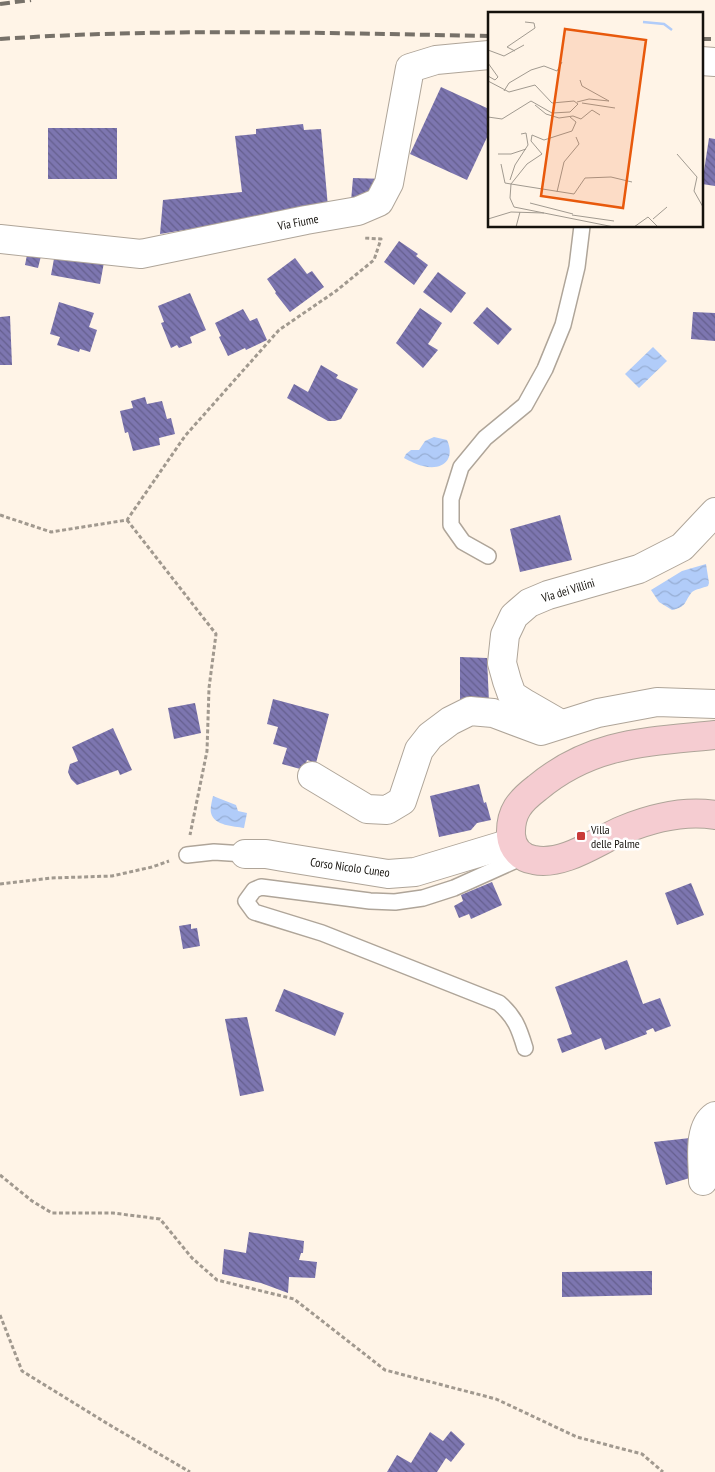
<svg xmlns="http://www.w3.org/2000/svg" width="715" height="1472" viewBox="0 0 715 1472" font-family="'PT Sans Narrow',sans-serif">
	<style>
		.water { fill: url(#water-waves) }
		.building { fill: url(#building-back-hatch) }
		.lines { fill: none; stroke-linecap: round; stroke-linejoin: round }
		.service-casing { stroke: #afa599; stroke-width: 18 }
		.minor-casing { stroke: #afa599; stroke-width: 30 }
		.secondary-casing { stroke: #afa599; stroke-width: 30 }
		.path { stroke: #a1998f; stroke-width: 3; stroke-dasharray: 4 2.5; stroke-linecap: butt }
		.service { stroke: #fff; stroke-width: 15 }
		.minor { stroke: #fff; stroke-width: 28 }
		.secondary { stroke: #f5ccd1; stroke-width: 28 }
		.rail { stroke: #777169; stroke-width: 4; stroke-dasharray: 10 5; stroke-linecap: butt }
		.poi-dot { fill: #c93b39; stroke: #fff; stroke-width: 2 }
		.labels { text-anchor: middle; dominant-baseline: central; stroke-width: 5; stroke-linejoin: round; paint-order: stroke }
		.street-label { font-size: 12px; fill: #15120d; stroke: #fff }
		.poi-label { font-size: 12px; fill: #15120d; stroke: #fff; text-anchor: start }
		.inset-river { fill: none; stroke: #b1ccf9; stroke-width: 2.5 }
		.inset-road { fill: none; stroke: #a19a90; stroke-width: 1 }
		.view { fill: #e8590c; fill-opacity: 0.15; stroke: #e8590c; stroke-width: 2.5 }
		.inset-edge { fill: none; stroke: #15120d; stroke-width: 2.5 }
	</style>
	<defs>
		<pattern id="water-waves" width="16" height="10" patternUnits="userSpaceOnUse" patternTransform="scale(1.25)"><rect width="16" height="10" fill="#b1ccf9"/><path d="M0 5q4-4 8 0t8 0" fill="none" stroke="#97aed4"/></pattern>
		<pattern id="building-back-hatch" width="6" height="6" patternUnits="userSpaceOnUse" patternTransform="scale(1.25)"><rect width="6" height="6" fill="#7d76b0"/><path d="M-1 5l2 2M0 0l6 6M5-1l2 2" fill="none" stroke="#655f8e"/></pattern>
	</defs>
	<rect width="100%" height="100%" fill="#fff4e7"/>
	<g class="water">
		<path d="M653,347L667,361L639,388L625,374Z"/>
		<path d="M434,437L447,440C456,460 442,471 423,466C417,465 410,461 404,458L406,454L411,450H419L425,441Z"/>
		<path d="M706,564L709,583L708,586C703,588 696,589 692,592C684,602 687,607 672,610L659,602L651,590L682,571Z"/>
		<path d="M213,796L236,805L238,811L247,813L244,828C234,826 214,826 211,813C210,808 212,801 213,796Z"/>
	</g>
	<g class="building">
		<path d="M441,87L489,109V133L467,180L410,154Z"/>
		<path d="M303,124L304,130L321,129L328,207L160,234L163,200L242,192L235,136L256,134V129Z"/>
		<rect x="48" y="128" width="69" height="51"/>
		<path d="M709,138L715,139V186L702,184Z"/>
		<path d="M353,178L385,179L382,196L351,201Z"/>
		<path d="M399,241L418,254L416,256L428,265L414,285L384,262Z"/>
		<path d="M29,245L43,248L38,268L25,265Z"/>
		<path d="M56,248L105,257L100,284L51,275Z"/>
		<path d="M295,258L307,274L312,271L324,287L290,312L275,293L276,292L267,279Z"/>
		<path d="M438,272L466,293L451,313L423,292Z"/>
		<path d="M190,293L206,330L190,337L192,343L179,348L177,345L171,348L161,323L164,322L158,306Z"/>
		<path d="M59,302L94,313L89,327L97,330L90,352L80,349L79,352L57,345L60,337L50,334Z"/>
		<path d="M487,307L512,329L498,345L473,323Z"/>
		<path d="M420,308L442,323L428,344L438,350L423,368L396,343Z"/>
		<path d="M243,309L250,321L257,318L267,340L246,350L245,348L228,356L219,337L221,336L215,323Z"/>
		<path d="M693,312L715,313V341L691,339Z"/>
		<path d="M10,316L12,365H0V317Z"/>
		<path d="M321,365L338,375L336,378L358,389L341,419L335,421H328L287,398L294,384L308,392Z"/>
		<path d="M145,397L147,404L162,401L167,419L171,418L175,434L159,438L160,445L133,451L128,432L125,433L120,411L133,408L131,401Z"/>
		<path d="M560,515L572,560L520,572L510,529Z"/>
		<path d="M460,657L487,658L489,702L460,704Z"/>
		<path d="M273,699L329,714L316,763L307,760L304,770L282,764L287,748L273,744L278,727L267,724Z"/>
		<path d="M195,703L201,733L174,739L168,708Z"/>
		<path d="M113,728L132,770L120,775L118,770L77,785L71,779L68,772L70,764L78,761L72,747Z"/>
		<path d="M479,784L484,803L486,802L491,820L477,823L471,830L439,837L430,796Z"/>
		<path d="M492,882L502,905L471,919L469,914L459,918L454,906L463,901L461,895Z"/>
		<path d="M691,883L704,915L677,925L665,893Z"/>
		<path d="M191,924V929L197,928L200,946L183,949L179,926Z"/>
		<path d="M627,960L643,1004L660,998L671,1026L655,1032L653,1028L646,1031L647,1034L605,1050L601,1038L562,1053L557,1039L572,1034L555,987Z"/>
		<path d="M284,989L344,1013L335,1036L275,1011Z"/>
		<path d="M247,1017L264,1091L240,1096L225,1019Z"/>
		<path d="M690,1138L688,1153L693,1177L666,1185L654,1142Z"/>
		<path d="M249,1232L304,1241L303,1253H301L299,1260L317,1262L315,1278L289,1277L288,1293L261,1283L222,1274L224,1249L246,1253Z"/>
		<path d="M652,1271V1295L562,1297V1272Z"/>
		<path d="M451,1431L465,1444L451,1462L446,1458L437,1472H387L397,1455L411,1463L430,1432L443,1441Z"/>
	</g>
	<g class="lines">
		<g class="service-casing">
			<g id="service">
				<path d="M488,556L463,542L451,525V499L461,467L485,438L525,405L545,369L563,325L577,267L582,226"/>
				<path d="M187,855L214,852L245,854"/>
				<path d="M523,857L454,888L423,898L395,902L370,901L261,887L254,890L246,901L254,912L322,933L499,1003C515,1017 519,1028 525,1048"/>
			</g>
		</g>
		<g class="minor-casing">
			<g id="minor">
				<path d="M701,61L715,62"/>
				<path d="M0,239L141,254L306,220L358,211L379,202L389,183L410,68L436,60L489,55"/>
				<path d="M559,723L526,704L512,695L507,681L502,663L505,635L514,616L529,603L548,595L639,569L682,547L715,512"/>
				<path d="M312,776L367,809L387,810L402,801L419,750L430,736L450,721L470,711L493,713L541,731L598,713L657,702L715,704"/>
				<path d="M245,854H266L283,857L388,874L415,872L511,843"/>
				<path d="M703,1181C703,1162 697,1128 715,1116"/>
			</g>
		</g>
		<g class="secondary-casing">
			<path id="secondary" d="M715,735C647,742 592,742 537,788C520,801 510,812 511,835C512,848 521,858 534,860C564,866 597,841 623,830C652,818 683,810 715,815"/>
		</g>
		<g class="path">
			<path d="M0,515L51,532L127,520L185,436L279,330L336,291L374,260L381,239L363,238"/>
			<path d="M127,520L216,634L209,688L207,751L190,835"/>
			<path d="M0,884L51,878L112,876L152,867L169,861"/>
			<path d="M0,1175L32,1201L52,1213H113L160,1219L192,1258L217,1280L294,1299L385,1370L496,1399L577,1437L642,1454L663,1472"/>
			<path d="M0,1315L22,1371L108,1424L190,1472"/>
		</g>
		<use href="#service" class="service"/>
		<use href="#minor" class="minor"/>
		<use href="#secondary" class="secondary"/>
		<g class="rail">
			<path d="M0,4L31,0"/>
			<path d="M0,39C162,28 326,33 489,36"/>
			<path d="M701,39H715"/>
		</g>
	</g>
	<rect class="poi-dot" x="576" y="831" width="10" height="10" rx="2.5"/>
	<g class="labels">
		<g class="street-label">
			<text transform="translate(298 222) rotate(-11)">Via Fiume</text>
			<text transform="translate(568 590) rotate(-17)">Via dei Villini</text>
			<text transform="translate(350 867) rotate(8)">Corso Nicolo Cuneo</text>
		</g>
		<g class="poi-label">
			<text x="591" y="829">Villa<tspan x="591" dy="14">delle Palme</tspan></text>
		</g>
	</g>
	<g transform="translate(488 12)">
		<rect width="215" height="215" fill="#fff4e7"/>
		<path class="inset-river" d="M155,10L176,12L184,18"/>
		<path class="inset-road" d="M0,38L16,44L36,33M27,39L19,35L47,16L46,11L37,10M0,51L10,65L7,68L0,64M0,69L21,80L47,73L64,91L86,89L90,92L82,100L64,101L43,89L14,107L0,105M16,79L21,71L43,58L56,54L69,59L74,50M89,90L101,87L121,89L94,74L92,68M94,91L127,96M47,93L58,102L71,106L85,104L93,107L104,98L112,103M10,142H23L38,137M189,142L209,165L206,179L215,195M13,152L17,171L23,172L39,152L54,142L43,129L44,123L56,128L84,119L88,110L82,105M22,168L27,153L40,133L38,121L33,122M69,180L76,150L91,132L88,125M42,191L85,202M56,201L26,195L22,186L23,172L86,182L97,166L123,165L144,170M84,203L126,209M0,207L23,200L56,201L126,215M165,207L179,195M28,215L32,200M146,215L160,205L170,215"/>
		<path class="view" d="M77,17L158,28L135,196L53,184Z"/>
		<rect width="215" height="215" class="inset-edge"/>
	</g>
</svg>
